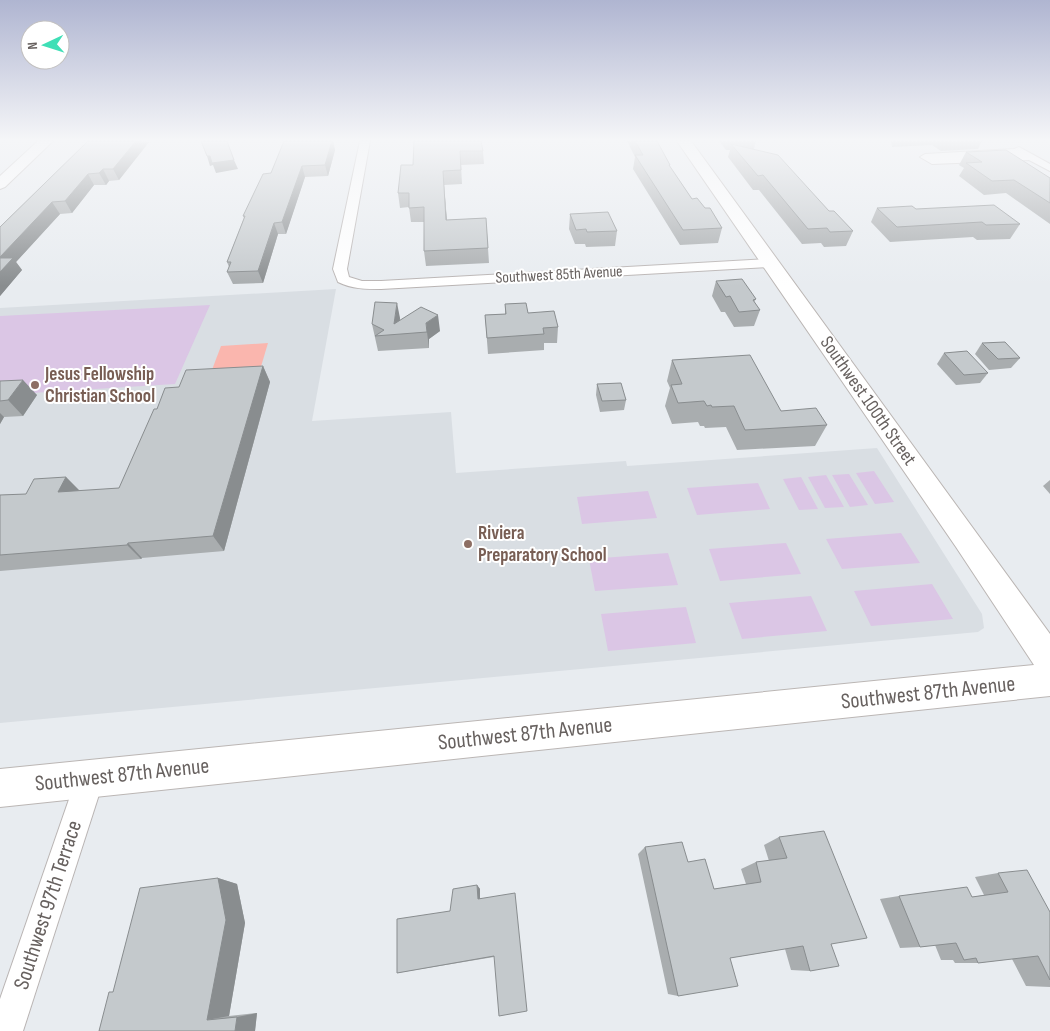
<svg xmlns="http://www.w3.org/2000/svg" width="1050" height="1031" viewBox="0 0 1050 1031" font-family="'Sofia Sans Condensed',sans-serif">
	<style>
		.education { fill: #d9dee3 }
		.green { fill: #dbc6e5 }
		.water { fill: #fab6ae }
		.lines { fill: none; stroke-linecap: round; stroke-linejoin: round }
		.street-casing { stroke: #b9b4b3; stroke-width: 2 }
		.secondary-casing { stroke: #bbb6b4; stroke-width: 2 }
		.street { fill: #fff; fill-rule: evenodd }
		.secondary { fill: #fff; fill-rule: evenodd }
		.wall { fill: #a9adaf }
		.shaded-wall { fill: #898d8f }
		.building { fill: #c4c9cc; stroke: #898d8f }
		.education-dot { fill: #8d6e63; stroke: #fff; stroke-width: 2 }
		.labels { text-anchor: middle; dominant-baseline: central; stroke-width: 4; stroke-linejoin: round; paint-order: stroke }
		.far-street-label { font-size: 16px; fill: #67615f; stroke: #fff }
		.education-label { font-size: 19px; font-weight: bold; fill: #785e54; stroke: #fff; text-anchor: start }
		.street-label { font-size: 19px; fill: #67615f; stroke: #fff }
		.near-street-label { font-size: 22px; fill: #67615f; stroke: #fff }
	</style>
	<rect width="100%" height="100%" fill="#e8ecf0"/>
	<path class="education" d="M336,289L312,421L451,412L456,473L626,461L627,466L877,448L982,614L984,628L978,632L0,723V308Z"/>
	<g class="green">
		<path d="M210,305L175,384L0,395V316Z"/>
		<path d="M874,471L894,502L875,504L856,473Z"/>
		<path d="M849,474L868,505L850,507L832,475Z"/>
		<path d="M826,475L844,507L825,508L808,477Z"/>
		<path d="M801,477L818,509L799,510L783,479Z"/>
		<path d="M758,483L770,509L697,515L687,488Z"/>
		<path d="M648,491L657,518L582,524L577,497Z"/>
		<path d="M901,533L920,563L842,569L826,539Z"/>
		<path d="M786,543L801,574L720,581L709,549Z"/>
		<path d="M668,553L678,585L595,591L589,559Z"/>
		<path d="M932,584L953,619L871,626L854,591Z"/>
		<path d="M811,596L827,631L742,639L729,603Z"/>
		<path d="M686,607L696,643L608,651L601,614Z"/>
	</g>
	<path class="water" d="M268,343L257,380L207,383L221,346Z"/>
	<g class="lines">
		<g class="street-casing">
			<g id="street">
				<path d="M360,141H370L347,269L349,277L362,281H381L770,259L777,263L770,267L381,289C366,289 352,289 338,282L333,269Z"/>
				<path d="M1019,147L1050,164V171L1029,160L932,164L920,157L925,154L1014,149Z"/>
				<path d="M90,765L100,769L104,779L23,1031H0V999L76,779L80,769Z"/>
			</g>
		</g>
		<g class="secondary-casing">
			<g id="secondary">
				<path d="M38,141H53L5,187L0,189V176Z"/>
				<path d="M677,141H691L1050,634V696L0,807V769L1034,665L956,547Z"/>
			</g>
		</g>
		<use href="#street" class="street"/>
		<use href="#secondary" class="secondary"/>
	</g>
	<g class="wall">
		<path d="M88,141L149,142L119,180L109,181L106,185H94L72,213L60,214L16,262L22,270L0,296V227Z"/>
		<path d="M284,141H333L335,150L328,176L305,177L286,234H278L263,283L233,284L227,272L229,267L227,262L244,218L243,216L271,173Z"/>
		<path d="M414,141L483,151L484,164L461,165L462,184L444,185L447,220L486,218L489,263L426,266L424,251V222H411L409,207L400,208L398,193L413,165Z"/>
		<path d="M627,141H657L670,165V167L692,199L722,228L718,243L680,245L633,169L635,157Z"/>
		<path d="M719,141H756L754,149H752L853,231L846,246L824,247L821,243L802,244L759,190H753L728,157L730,150H726Z"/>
		<path d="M891,141H982L978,149L941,151L932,145L892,147Z"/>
		<path d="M966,152L1050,178V224L1006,193L984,195L959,176L964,168L959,165Z"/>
		<path d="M877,208L916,209L1020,224L1010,239L977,240L973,237L890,242L871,222Z"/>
		<path d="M570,214L617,231L615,246L586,247L585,244H575L569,229Z"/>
		<path d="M716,281L756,299L754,302L760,310L754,326L734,327L725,312H721L712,296Z"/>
		<path d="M505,304L528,313L558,327L557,343H544V350L488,354L485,315L505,314Z"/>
		<path d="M400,318V320L440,331L429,339V348L378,351L372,324Z"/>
		<path d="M982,343L1020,358L1011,368L989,370L975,354Z"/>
		<path d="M944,353L988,373L980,383L956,385L937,364Z"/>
		<path d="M672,360L781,411L827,425L815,446L737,450L726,427L705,428L704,426H700L698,422L672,424L665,406L670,388L667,381Z"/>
		<path d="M263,366L270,382L224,551L142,558L141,559L0,571V495L26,494L66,477L79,491L119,488L157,409L179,387Z"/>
		<path d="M0,381L37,395L23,416L4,417L0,424Z"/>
		<path d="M597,384L626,400L624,410L600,412L596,395Z"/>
		<path d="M1050,480V494L1043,486Z"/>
		<path d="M779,837L831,944L810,971L791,970L785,949L730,958L678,996L668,994L638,854L645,847L688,862L714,889L746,884L741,869L756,862L769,861L764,845Z"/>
		<path d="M998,873L1050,912V987L1026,986L1012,959L978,963H955L953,960H941L935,945L920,947L900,948L880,899L899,896L972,897L984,895L975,877Z"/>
		<path d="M218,878L237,884L245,923L229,1016L257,1013L255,1031H99L113,992Z"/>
		<path d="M477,885L480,889V899L494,957L397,973L450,911Z"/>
	</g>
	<g class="shaded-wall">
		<path d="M136,141L149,142L119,180L113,169Z"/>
		<path d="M332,141H333L335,150L328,176L325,165Z"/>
		<path d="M207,156H210L234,160L238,169L216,173L213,165L210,166Z"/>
		<path d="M302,166L305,177L286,234L282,222Z"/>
		<path d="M103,169L109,181L106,185L99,173Z"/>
		<path d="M443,171L444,185L448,235L446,220Z"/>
		<path d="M88,174L94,185L72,213L65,201Z"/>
		<path d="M52,202L60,214L16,262L22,270L0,296V257Z"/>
		<path d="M274,223L278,234L263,283L258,271Z"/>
		<path d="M397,303L400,318L398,334L394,324Z"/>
		<path d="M438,315L440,331L429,339V348L427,332L426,323Z"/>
		<path d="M263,366L270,382L224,551L213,536Z"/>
		<path d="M23,380L37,395L23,416L8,400Z"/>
		<path d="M0,413L4,417L0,424Z"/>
		<path d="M66,477L81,492H58Z"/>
		<path d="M128,543L142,558L141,559L127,545Z"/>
		<path d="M218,878L237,884L245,923L229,1016L207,1020Z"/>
		<path d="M477,885L480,889V902L478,899Z"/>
		<path d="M257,1013L255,1031H235L237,1017Z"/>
	</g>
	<g class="building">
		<path d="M88,141H136L113,169H103L99,173L88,174L65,201L52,202L0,257V227Z"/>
		<path d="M201,141H227L234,160L212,163L210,156H207Z"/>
		<path d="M284,141H332L325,165L302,166L282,222L274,223L258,271L227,272L231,262H227L245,216H243L263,174L271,173Z"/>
		<path d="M414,141H481L483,151H460L461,170L443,171L446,220L486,218L488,248L424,251V207L409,208V193H398L401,165H413Z"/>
		<path d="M635,141H657L670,165H669L692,199L697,198L705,208H710L722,228L683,230L635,155H643Z"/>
		<path d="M731,144L778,155L829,211H834L853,231L830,232L827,228L808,229L763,175L758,176Z"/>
		<path d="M1006,150L1050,178V203L1014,180L992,181L966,163L982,162L966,152Z"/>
		<path d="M994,205L1020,224L986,225L982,222L897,227L877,208L912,206L916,209Z"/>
		<path d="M608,212L617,231L587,232L586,229L576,230L570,214Z"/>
		<path d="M0,258H13L0,272Z"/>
		<path d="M742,279L756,299L753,300L760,310L739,312L730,296L726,297L716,281Z"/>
		<path d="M375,302L397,303L394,324L421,307L438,315L426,323L427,332L375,336L384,330L372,324Z"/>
		<path d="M526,303L528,313L554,311L558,327L543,328L544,334L487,338L485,315L506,314L505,304Z"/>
		<path d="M1005,342L1020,358L998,359L982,343Z"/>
		<path d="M967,351L988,373L964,375L944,353Z"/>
		<path d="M750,355L781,411L816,408L827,425L745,430L734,406L712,407L711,405L707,406L704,401L678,403L671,385L682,384L672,360Z"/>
		<path d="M263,366L213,536L128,543L127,545L0,555V495L26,494L34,479L66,477L58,492L119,488L154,409H157L165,388L179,387L186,370Z"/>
		<path d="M23,380L8,400L0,401V381Z"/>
		<path d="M621,383L626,400L602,401L597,384Z"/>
		<path d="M824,831L867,938L831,944L839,966L810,971L803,946L730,958L738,986L678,996L645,847L682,842L688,862L705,859L714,889L761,882L756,862L787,858L779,837Z"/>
		<path d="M1027,870L1050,912V980L1038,956L978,963L976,958L964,960L956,943L920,947L899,896L967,887L972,897L1008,892L998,873Z"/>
		<path d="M218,878L226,920L207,1020L237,1017L235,1031H99L109,992H113L140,888Z"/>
		<path d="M477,885L478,899L515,893L527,1011L499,1016L494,956L397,973V919L450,911L453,889Z"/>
	</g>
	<linearGradient id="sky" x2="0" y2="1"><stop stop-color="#afb5d1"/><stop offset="0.49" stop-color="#f5f6f8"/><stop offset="1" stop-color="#f5f6f8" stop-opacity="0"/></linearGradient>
	<rect width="1050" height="286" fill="url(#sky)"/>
	<g class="education-dot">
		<circle cx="35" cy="385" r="5"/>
		<circle cx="468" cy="544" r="5"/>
	</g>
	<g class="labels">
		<g class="far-street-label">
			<text transform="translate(559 275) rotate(-3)">Southwest 85th Avenue</text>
		</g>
		<g class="education-label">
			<text x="45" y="374">Jesus Fellowship<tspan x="45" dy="22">Christian School</tspan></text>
			<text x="478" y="533">Riviera<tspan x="478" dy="22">Preparatory School</tspan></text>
		</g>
		<g class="street-label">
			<text transform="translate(868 401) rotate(55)">Southwest 100th Street</text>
		</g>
		<g class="near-street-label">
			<text transform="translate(928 693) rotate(-6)">Southwest 87th Avenue</text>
			<text transform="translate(525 734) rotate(-6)">Southwest 87th Avenue</text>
			<text transform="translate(122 775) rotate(-6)">Southwest 87th Avenue</text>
			<text transform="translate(48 905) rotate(-72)">Southwest 97th Terrace</text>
		</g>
	</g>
	<g transform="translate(45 45) rotate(266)"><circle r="24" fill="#ffffff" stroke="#c2c0bf"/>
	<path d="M0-4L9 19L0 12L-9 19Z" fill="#3fdfb6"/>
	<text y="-8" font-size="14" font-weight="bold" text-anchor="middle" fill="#67615f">N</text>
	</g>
</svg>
